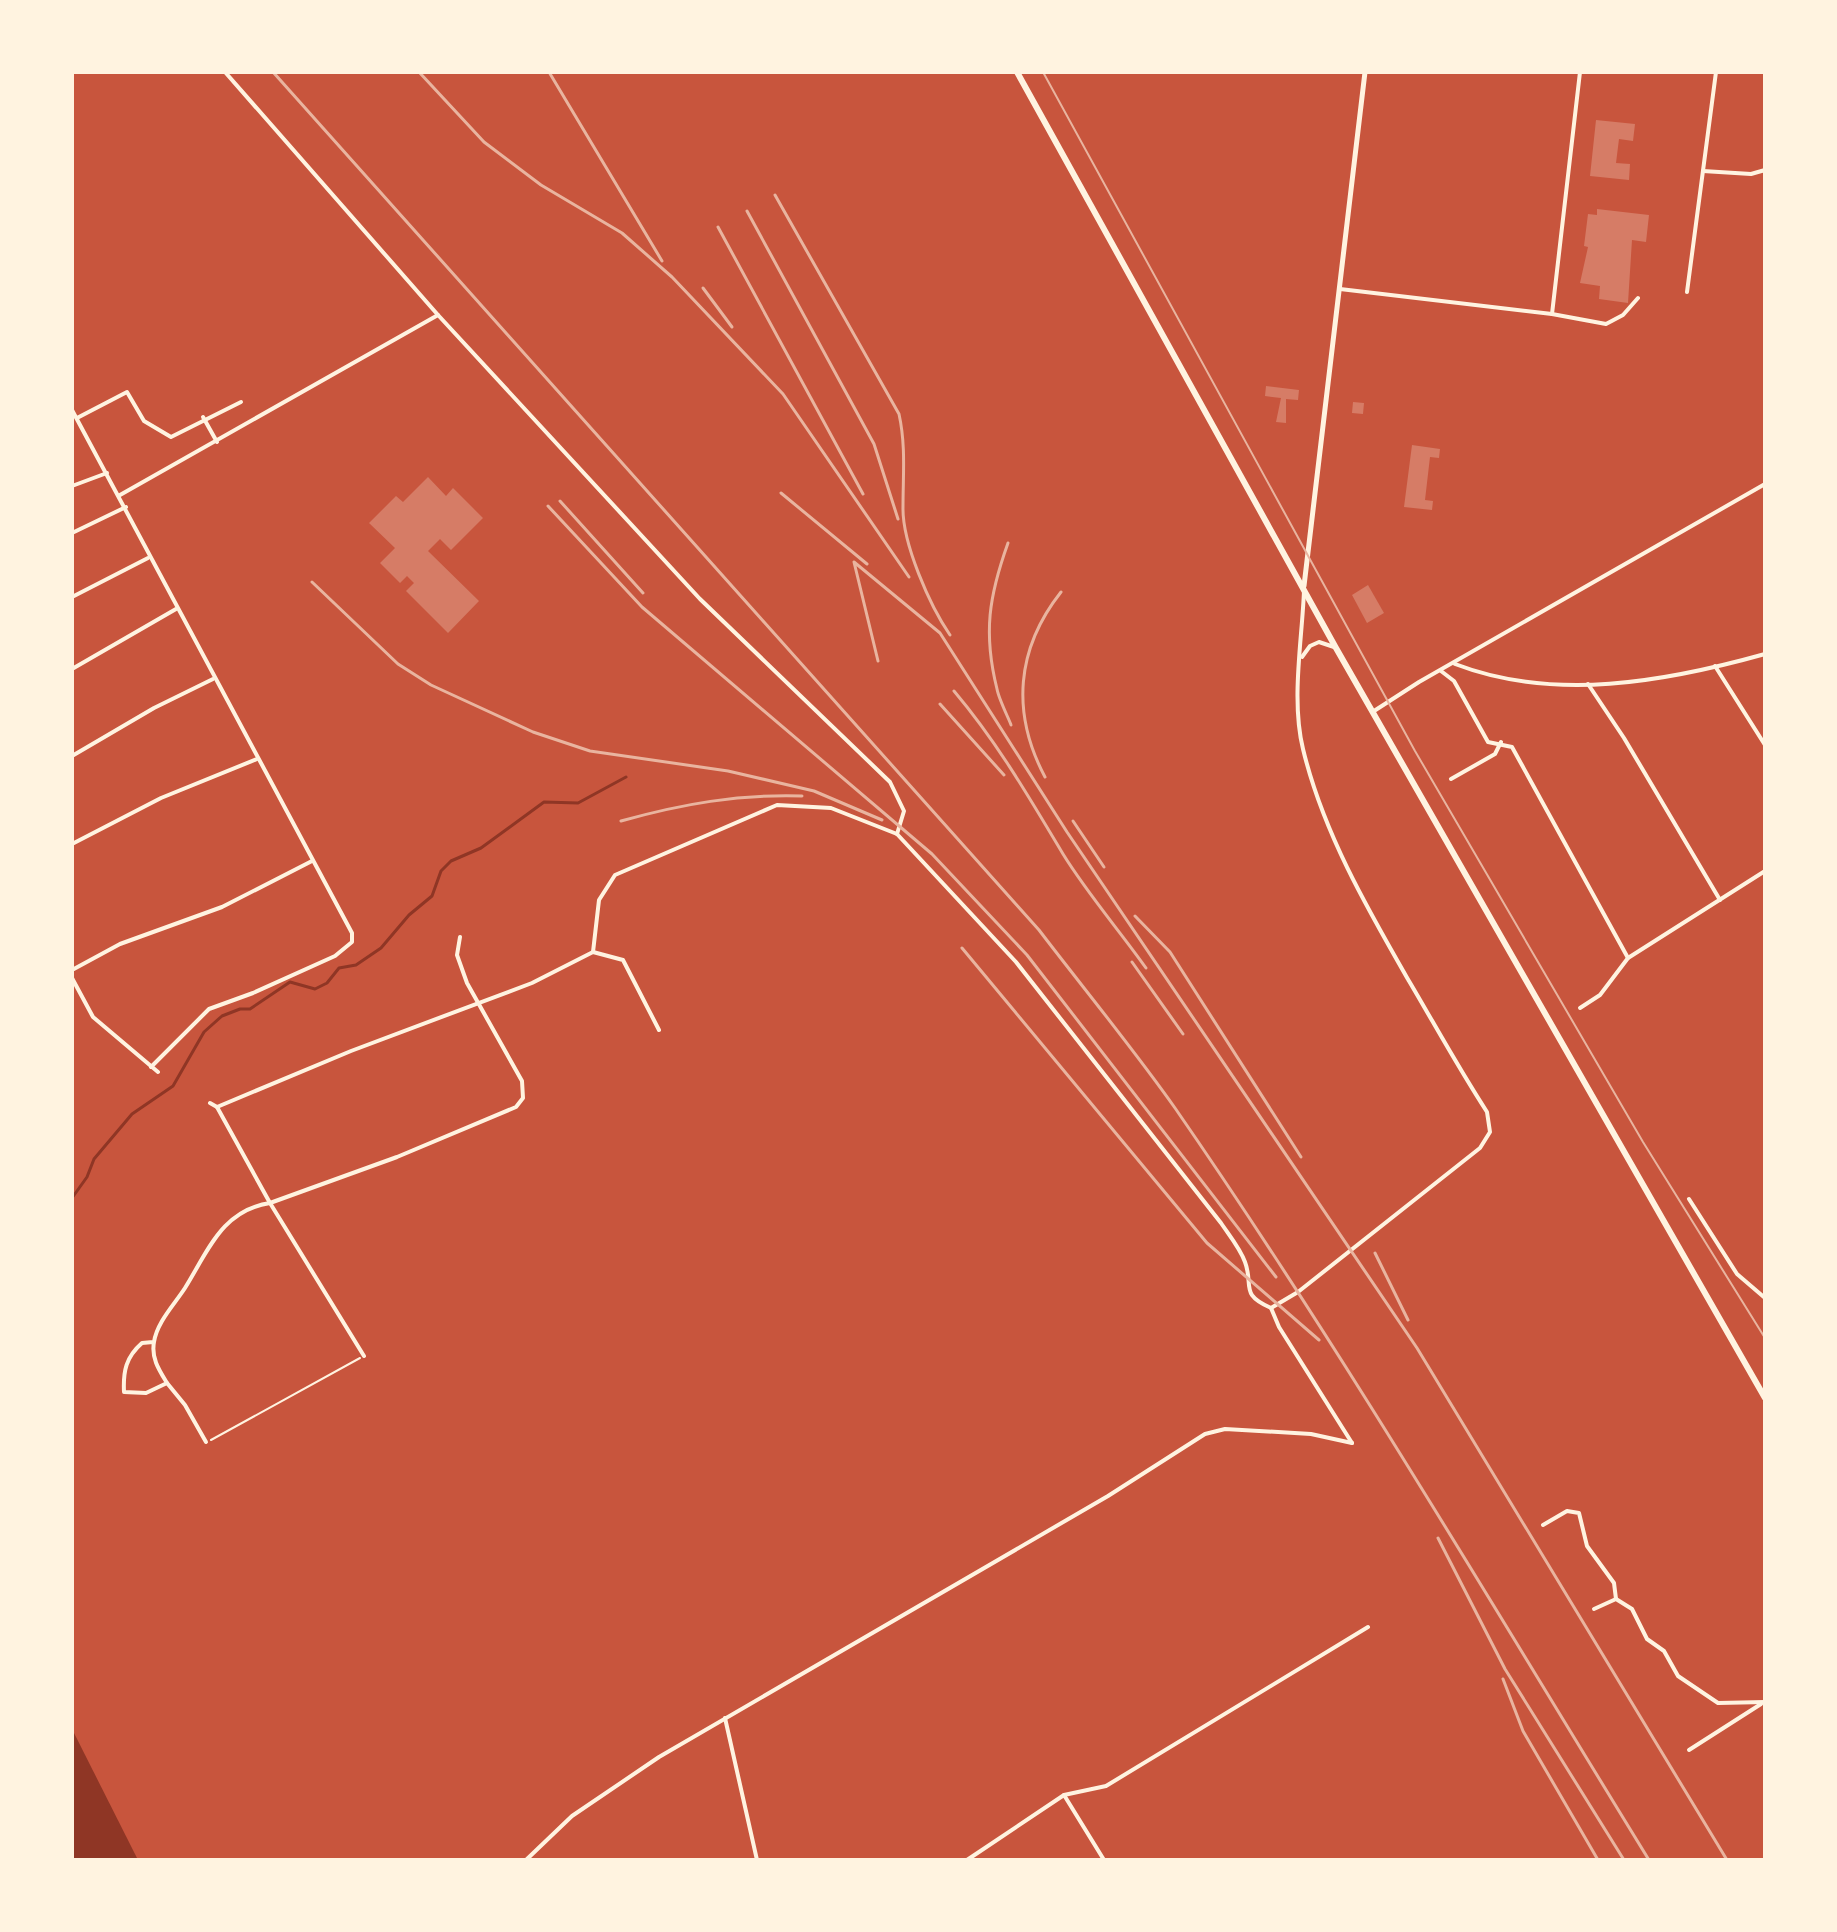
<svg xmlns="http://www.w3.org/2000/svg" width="1837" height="1932" viewBox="0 0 1837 1932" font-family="'Roboto Condensed',sans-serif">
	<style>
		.water { fill: #8f3625 }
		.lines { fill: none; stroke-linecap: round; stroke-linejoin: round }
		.stream { stroke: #8f3625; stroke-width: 3 }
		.building { fill: #d67c66 }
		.path { stroke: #fff3e0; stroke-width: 2 }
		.minor { stroke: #fff3e0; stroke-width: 4 }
		.tertiary { stroke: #fff3e0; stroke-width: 5 }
		.primary { stroke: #fff3e0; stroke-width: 6 }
		.tram { stroke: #e9b49f; stroke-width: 2 }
		.rail { stroke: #e9b49f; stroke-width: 3 }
	</style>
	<rect width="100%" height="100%" fill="#c8553d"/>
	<path class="water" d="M72,1729L138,1860H72Z"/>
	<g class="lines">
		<path class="stream" d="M72,1198L87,1177L94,1159L132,1114L173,1086L204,1032L222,1016L240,1009H250L290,982L315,989L327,983L339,968L356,965L381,948L409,915L432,896L441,871L451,861L481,848L544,802L578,803L626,777"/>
	</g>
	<g class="building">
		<path d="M1596,120L1635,124L1633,141L1619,139L1616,163L1630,164L1629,180L1590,176Z"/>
		<path d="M1597,209L1649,215L1646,242L1632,240L1628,303L1599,299L1600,286L1580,283L1588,247L1584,246L1588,214L1597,215Z"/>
		<path d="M1266,386L1299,390L1298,400L1286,399V423L1276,422L1281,398L1265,396Z"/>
		<path d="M1353,402L1364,403L1363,414L1352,413Z"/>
		<path d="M1412,445L1440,449L1439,458L1430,457L1425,500L1433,501L1432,510L1404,507Z"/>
		<path d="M428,477L446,496L453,488L483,518L451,550L440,539L428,551L479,601L448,633L406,591L414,583L407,576L400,583L380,563L395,548L369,523L396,496L403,502Z"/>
		<path d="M1368,585L1384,613L1367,623L1352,595Z"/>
	</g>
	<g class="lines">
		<path class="path" d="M211,1440L360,1358"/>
		<g class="minor">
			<path d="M225,72L438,315L700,599L890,782L904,811L897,834"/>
			<path d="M1703,171L1751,174L1765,170"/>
			<path d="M1340,289L1552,314L1606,324L1623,315L1638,298"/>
			<path d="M1687,292L1716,72"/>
			<path d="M1552,314L1580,72"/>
			<path d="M72,410L352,933V942L335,956L253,993L209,1009L151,1067"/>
			<path d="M203,417L217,442"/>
			<path d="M77,418L127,392L144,421L171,437L241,402"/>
			<path d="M72,486L107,473"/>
			<path d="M120,495L438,315"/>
			<path d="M72,533L126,507"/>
			<path d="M72,597L148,558"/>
			<path d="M1302,657L1310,646L1319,642L1334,647"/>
			<path d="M1455,664C1554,702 1665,682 1765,654"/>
			<path d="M1715,666L1765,745"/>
			<path d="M72,669L176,609"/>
			<path d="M1441,671L1454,681L1488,742L1512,747L1628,958"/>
			<path d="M1588,684L1624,738L1720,900"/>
			<path d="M1374,711L1419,682L1765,484"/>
			<path d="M72,756L154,708L213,679"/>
			<path d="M1451,779L1495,754L1501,742"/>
			<path d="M72,844L161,798L257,759"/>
			<path d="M593,952L623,960L659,1030"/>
			<path d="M72,970L120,944L222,907L312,861"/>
			<path d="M72,978L93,1017L158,1072"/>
			<path d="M1580,1008L1600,995L1628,958L1765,871"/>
			<path d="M210,1103L217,1107L270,1203L364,1356"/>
			<path d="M217,1107L351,1051L532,983L593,952L599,900L615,875L777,805L831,808L897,834L1016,962L1221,1223C1229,1235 1240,1248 1245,1262C1254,1286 1239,1294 1271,1308L1279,1327L1352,1443"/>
			<path d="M1689,1199L1737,1274L1765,1298"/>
			<path d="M1271,1308L1298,1292L1480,1148L1490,1132L1487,1112C1459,1069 1435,1025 1409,981C1367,908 1323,832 1303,749C1291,700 1302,641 1304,591"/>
			<path d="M153,1342L142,1343C126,1357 123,1371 124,1392L146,1393L167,1383C159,1370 151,1358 154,1342C157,1322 174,1305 185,1288C208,1251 222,1210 270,1203L397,1157L516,1107L523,1098L522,1081L467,983L457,955L460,937"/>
			<path d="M167,1383L185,1405L206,1442"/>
			<path d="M1543,1525L1567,1511L1579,1513L1587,1546L1614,1583L1616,1599"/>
			<path d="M1594,1609L1616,1599L1632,1609L1647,1639L1664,1651L1678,1676L1718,1703L1765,1702"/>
			<path d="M725,1718L757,1860"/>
			<path d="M1689,1750L1761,1704"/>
			<path d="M1064,1795L1104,1860"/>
			<path d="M526,1860L572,1816L659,1757L1108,1496L1205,1434L1225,1429L1311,1434L1352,1443"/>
			<path d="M967,1860L1064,1795L1106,1786L1368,1627"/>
		</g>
		<path class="tertiary" d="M1304,586L1365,72"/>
		<path class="primary" d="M1017,72L1336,648L1765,1398"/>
		<path class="tram" d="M1043,72L1415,751L1643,1142L1765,1338"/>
		<g class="rail">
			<path d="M273,72L1039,930C1084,989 1132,1047 1175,1108C1343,1351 1494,1608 1649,1860"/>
			<path d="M419,72L484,142L541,185L622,233L672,277L783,394L909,577"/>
			<path d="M549,72L662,261"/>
			<path d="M775,195L899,414C906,446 903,475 903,507C902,543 930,606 950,635"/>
			<path d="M747,211L874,444L898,519"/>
			<path d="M718,227L863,494"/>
			<path d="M703,288L732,327"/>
			<path d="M781,493L867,564"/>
			<path d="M560,501L643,593"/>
			<path d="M548,506L642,607L932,854L1027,955L1276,1277"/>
			<path d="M1008,543C989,596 983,633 997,689C999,700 1010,721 1011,725"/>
			<path d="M312,582L398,664L431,685L533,732L590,751L728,771L814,791L882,820"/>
			<path d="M878,661L854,562L940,633L1067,832L1417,1348L1727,1860"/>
			<path d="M954,691C997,742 1029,797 1063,854C1087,893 1119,930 1146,968"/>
			<path d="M940,704L1004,775"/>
			<path d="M1045,777C1011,713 1016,649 1061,592"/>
			<path d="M621,821C682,804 738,794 802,796"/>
			<path d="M1073,821L1104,867"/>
			<path d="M1135,916L1170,952L1301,1157"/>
			<path d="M962,948L1207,1243L1319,1340"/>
			<path d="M1132,962L1183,1034"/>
			<path d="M1375,1253L1408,1320"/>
			<path d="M1438,1538L1505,1669L1624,1860"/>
			<path d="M1503,1679L1523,1731L1598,1860"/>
		</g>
	</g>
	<rect width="1837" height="1932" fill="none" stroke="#fff3e0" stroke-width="148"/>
</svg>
